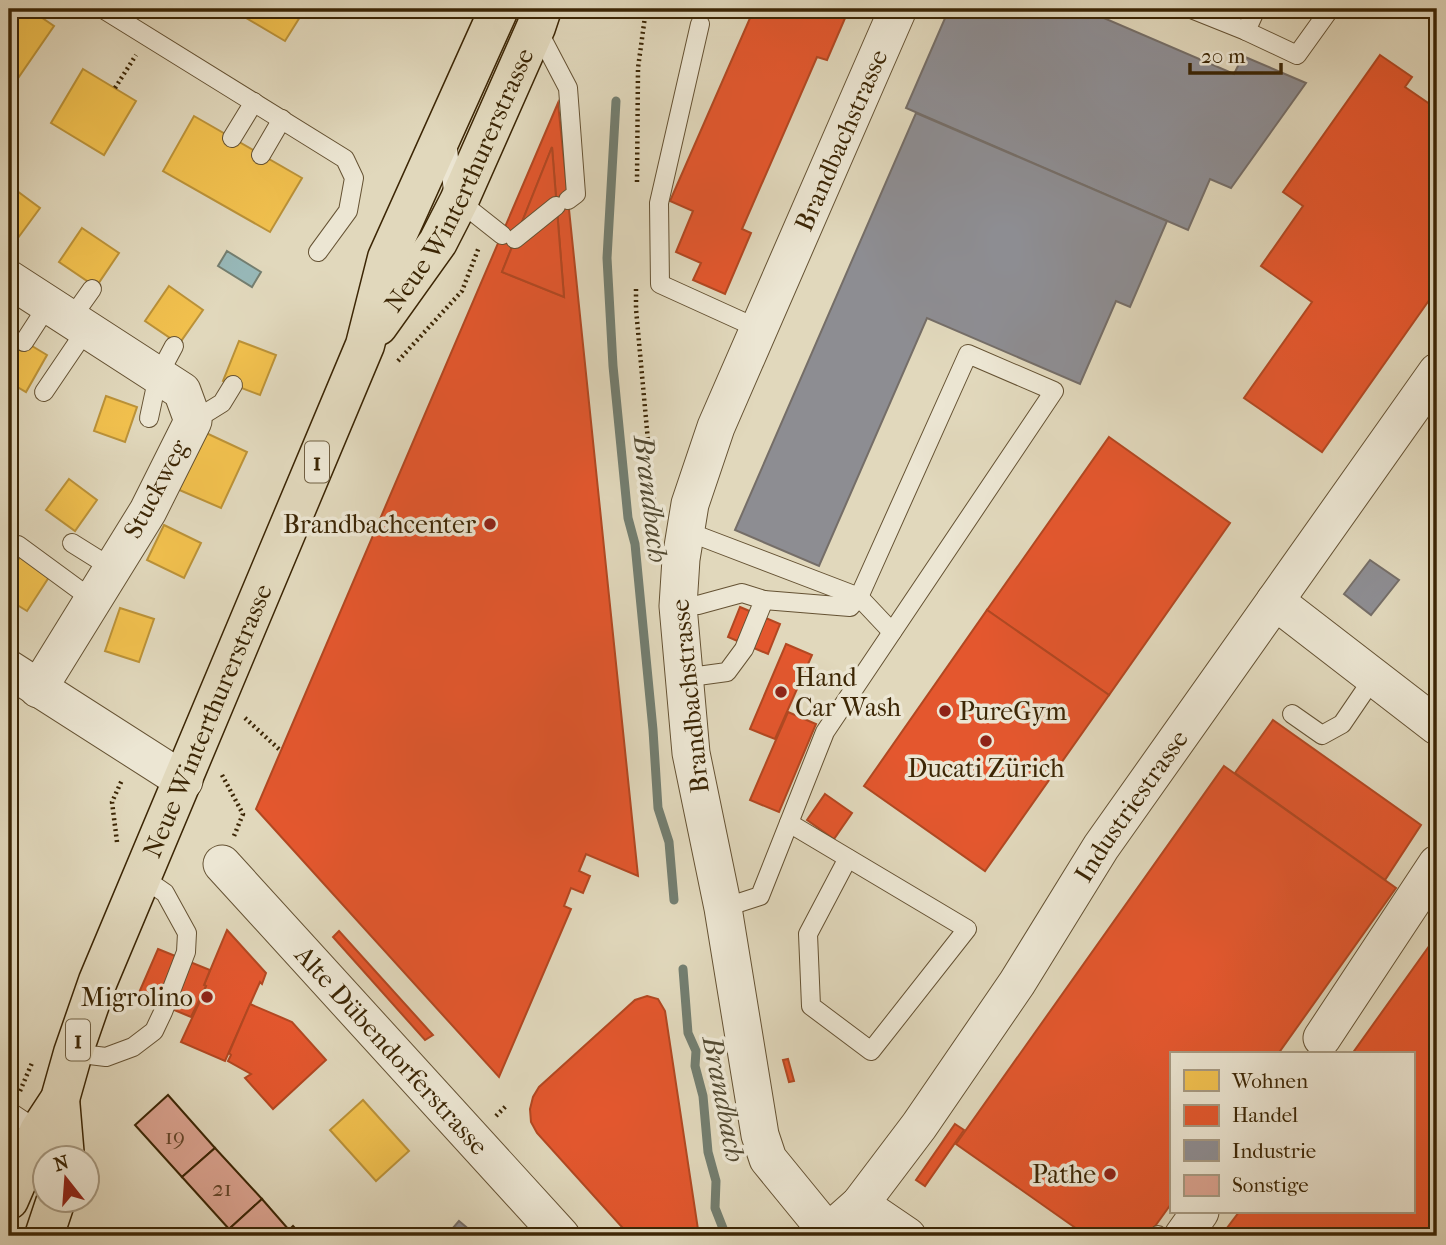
<svg xmlns="http://www.w3.org/2000/svg" width="1446" height="1245" viewBox="0 0 1446 1245" font-family="'IM FELL French Canon',serif">
	<style>
		.water { fill: #97b8b8; stroke: #737e70; stroke-width: 2 }
		.homes { fill: #f2c14e; stroke: #bb9238; stroke-width: 2 }
		.shops { fill: #e4572e; stroke: #b24822; stroke-width: 2; fill-rule: evenodd }
		.industry { fill: #8d8d92; stroke: #756e68; stroke-width: 2 }
		.lines { fill: none; stroke-linecap: round; stroke-linejoin: round }
		.stream { stroke: #737e70; stroke-width: 9 }
		.building { fill: #daa28f; stroke: #3c2605; stroke-width: 2 }
		.lane-casing { stroke: #655233; stroke-width: 20 }
		.street-casing { stroke: #655233; stroke-width: 39 }
		.primary-casing { stroke: #3c2605; stroke-width: 41 }
		.path { stroke: #3c2605; stroke-width: 4.5; stroke-dasharray: 2 3.5; stroke-linecap: butt }
		.lane { stroke: #ece6d3; stroke-width: 18 }
		.street { stroke: #ece6d3; stroke-width: 37 }
		.primary { stroke: #e1d8bc; stroke-width: 38 }
		.poi-dot { fill: #8f2418; stroke: #ece6d3; stroke-width: 2.5 }
		.labels { text-anchor: middle; dominant-baseline: central; stroke-width: 7; stroke-linejoin: round; paint-order: stroke }
		.number-label { font-size: 23px; fill: #644528 }
		.shield { fill: #ece6d3; stroke: #716043; stroke-width: 2 }
		.shield-label { font-size: 24px; font-weight: bold; fill: #3c2605 }
		.street-label { font-size: 26px; fill: #3c2605; stroke: #ece6d3 }
		.poi-label { font-size: 26px; fill: #3c2605; stroke: #ece6d3; text-anchor: end }
		.water-label { font-size: 28px; font-style: italic; fill: #534a32; stroke: #ece6d3 }
	</style>
	<rect width="100%" height="100%" fill="#e1d8bc"/>
	<filter id="stains"><feTurbulence type="fractalNoise" baseFrequency=".00286" numOctaves="4"/><feColorMatrix values="0 0 0 0 .2 0 0 0 0 .09 0 0 0 0 .02 0 0 0 .5 -.17"/></filter>
	<radialGradient id="worn" r=".72"><stop offset=".6" stop-color="#630" stop-opacity="0"/><stop offset="1" stop-color="#630" stop-opacity=".3"/></radialGradient>
	<path class="water" d="M227,251L261,272L252,287L218,266Z"/>
	<g class="homes">
		<path d="M9,9H29L54,26L14,84L9,80Z"/>
		<path d="M231,9H305L285,41Z"/>
		<path d="M83,69L136,101L104,155L51,123Z"/>
		<path d="M194,116L302,178L270,232L163,171Z"/>
		<path d="M9,185L40,208L15,242L9,238Z"/>
		<path d="M82,228L119,253L96,287L59,262Z"/>
		<path d="M169,286L203,310L179,344L145,321Z"/>
		<path d="M12,334L47,355L26,392L9,382V339Z"/>
		<path d="M239,341L276,355L260,395L223,381Z"/>
		<path d="M106,396L137,407L125,442L94,431Z"/>
		<path d="M204,432L247,452L221,508L177,489Z"/>
		<path d="M69,479L97,500L75,531L46,510Z"/>
		<path d="M164,525L201,543L184,578L147,560Z"/>
		<path d="M21,555L51,574L27,611L9,600V575Z"/>
		<path d="M120,608L154,619L139,662L105,651Z"/>
		<path d="M363,1100L409,1151L376,1181L330,1130Z"/>
	</g>
	<g class="shops">
		<path d="M754,9H849L827,60L817,57L742,229L751,233L725,294L693,280L701,263L676,252L693,211L670,201Z"/>
		<path d="M1380,55L1412,77L1405,87L1437,109V289L1322,452L1244,398L1312,302L1261,266L1303,206L1283,192Z"/>
		<path d="M558,103L638,876L586,854L579,871L590,876L583,893L571,888L564,906L571,909L499,1077L256,809ZM552,147L564,297L502,272Z"/>
		<path d="M552,147L564,297L502,272Z"/>
		<path d="M1109,437L1230,523L1109,695L987,610Z"/>
		<path d="M740,607L780,624L768,654L728,637Z"/>
		<path d="M987,610L1109,695L985,871L864,786Z"/>
		<path d="M786,644L812,655L775,739L750,729Z"/>
		<path d="M788,712L816,724L779,812L750,800Z"/>
		<path d="M1273,720L1421,825L1385,880L1235,773Z"/>
		<path d="M1224,766L1396,888L1278,1054H1171V1204L1148,1236H1087L956,1144Z"/>
		<path d="M825,794L852,813L834,839L807,820Z"/>
		<path d="M227,930L266,973L262,984L260,982L225,1061L181,1042L199,1003L206,986L204,985Z"/>
		<path d="M339,931L433,1035L425,1040L333,937Z"/>
		<path d="M1437,935V1236H1221L1239,1212H1413V1054H1352Z"/>
		<path d="M158,949L210,970L204,985L206,986L191,1017L138,995Z"/>
		<path d="M647,996L658,999L665,1011L699,1236H630L537,1133L531,1122L530,1109L533,1097L539,1087L635,1000Z"/>
		<path d="M250,1004L292,1022L326,1060L273,1109L245,1078L251,1074L228,1061L231,1055L229,1053Z"/>
		<path d="M788,1059L794,1081L789,1082L783,1060Z"/>
		<path d="M955,1124L964,1130L925,1186L916,1180Z"/>
	</g>
	<g class="industry">
		<path d="M949,9H1083L1234,74L1243,56L1306,83L1231,188L1210,179L1188,230L906,108Z"/>
		<path d="M916,113L1167,221L1130,307L1116,301L1080,384L927,318L819,566L735,530Z"/>
		<path d="M1370,560L1399,580L1371,615L1344,594Z"/>
		<path d="M459,1221L477,1236H446Z"/>
	</g>
	<g class="lines">
		<g class="stream">
			<path d="M616,101L607,258L613,366L628,518L635,544L653,730L658,808L669,842L674,900"/>
			<path d="M683,969L688,1033L696,1051L695,1066L703,1096L708,1152L716,1181L715,1208L726,1236"/>
		</g>
	</g>
	<g class="building">
		<path d="M168,1095L215,1148L182,1177L135,1125Z"/>
		<path d="M215,1148L262,1199L229,1229L182,1177Z"/>
		<path d="M262,1199L289,1230L293,1226L302,1236H235L229,1229Z"/>
	</g>
	<g class="lines">
		<g class="lane-casing">
			<g id="lane">
				<path d="M103,9L345,159L354,178L348,211L318,252"/>
				<path d="M1191,9L1246,31L1256,9"/>
				<path d="M700,24L659,203L660,284L759,329"/>
				<path d="M536,27L568,88L576,194L568,200"/>
				<path d="M1246,31L1297,55L1330,9"/>
				<path d="M232,138L254,102"/>
				<path d="M447,141L453,191L459,201L502,235"/>
				<path d="M261,155L282,119"/>
				<path d="M515,239L556,206"/>
				<path d="M70,320L92,289"/>
				<path d="M24,342L48,305"/>
				<path d="M44,392L86,330"/>
				<path d="M149,418L158,376L174,346"/>
				<path d="M193,421L222,403L233,385"/>
				<path d="M686,531L859,597L968,354L1054,391L825,732L760,896L723,908"/>
				<path d="M72,543L112,568"/>
				<path d="M18,545L93,600"/>
				<path d="M764,600L850,607L859,597L892,632"/>
				<path d="M678,606L698,605L742,593L764,600L744,649L727,672L683,678"/>
				<path d="M1292,714L1322,735L1342,724L1374,677"/>
				<path d="M789,823L967,929L871,1051L811,1006L808,934L848,858"/>
				<path d="M73,1053L106,1057L133,1047L154,1031L163,1012L186,952L187,933L165,893L142,877"/>
				<path d="M9,1111L39,1131"/>
				<path d="M1157,1236L1158,1235"/>
			</g>
		</g>
		<g class="street-casing">
			<g id="street">
				<path d="M9,279L182,391L193,421L148,511L38,689"/>
				<path d="M1275,601L1437,726"/>
				<path d="M9,669L184,781"/>
				<path id="s1" d="M222,864L561,1236"/>
				<path d="M1322,1038L1437,864"/>
				<path d="M860,1204L907,1236"/>
				<path id="s2" d="M830,1229L817,1219L768,1159L760,1135L723,908L691,753L678,606L681,559L690,504L716,427L898,9"/>
				<path id="s3" d="M824,1236L860,1204L919,1126L1017,983L1101,847L1437,372"/>
				<path d="M1183,1236L1200,1212"/>
			</g>
		</g>
		<g class="primary-casing">
			<g id="primary">
				<path id="s4" d="M378,326L438,242L459,201L536,27L542,9"/>
				<path d="M60,1099L65,1158"/>
				<path id="s5" d="M9,1200L39,1131L60,1099L73,1053L98,981L365,345L387,258L499,9"/>
				<path d="M44,1236L56,1200"/>
			</g>
		</g>
		<g class="path">
			<path d="M115,88L136,55"/>
			<path d="M637,182L638,68L646,9"/>
			<path d="M636,289V309L654,507"/>
			<path d="M398,361L462,291L479,247"/>
			<path d="M245,718L281,751"/>
			<path d="M222,775L243,814L234,836"/>
			<path d="M117,842L112,802L122,780"/>
			<path d="M20,1091L32,1063"/>
			<path d="M496,1116L506,1106"/>
		</g>
		<use href="#lane" class="lane"/>
		<use href="#street" class="street"/>
		<use href="#primary" class="primary"/>
	</g>
	<g class="poi-dot">
		<circle cx="490" cy="524" r="7"/>
		<circle cx="781" cy="692" r="7"/>
		<circle cx="945" cy="711" r="7"/>
		<circle cx="986" cy="741" r="7"/>
		<circle cx="207" cy="997" r="7"/>
		<circle cx="1110" cy="1174" r="7"/>
	</g>
	<g class="labels">
		<g class="number-label">
			<text x="175" y="1136">19</text>
			<text x="222" y="1188">21</text>
		</g>
		<g class="shield">
			<rect x="305" y="441.5" width="24" height="41" rx="5"/>
			<rect x="66" y="1019.5" width="24" height="41" rx="5"/>
		</g>
		<g class="shield-label">
			<text x="317" y="462">1</text>
			<text x="78" y="1040">1</text>
		</g>
		<g class="street-label">
			<text stroke="none"><textPath href="#s2" startOffset="1152">Brandbachstrasse</textPath></text>
			<text stroke="none"><textPath href="#s4" startOffset="168">Neue Winterthurerstrasse</textPath></text>
			<text transform="translate(156 489) rotate(-62)">Stuckweg</text>
			<text transform="translate(690 696) rotate(-96)">Brandbachstrasse</text>
			<text stroke="none"><textPath href="#s5" startOffset="520">Neue Winterthurerstrasse</textPath></text>
			<text stroke="none"><textPath href="#s3" startOffset="530">Industriestrasse</textPath></text>
			<text stroke="none"><textPath href="#s1" startOffset="252">Alte Dübendorferstrasse</textPath></text>
		</g>
		<g class="poi-label">
			<text x="476" y="524">Brandbachcenter</text>
			<text x="795" y="677" text-anchor="start">Hand<tspan x="795" dy="30">Car Wash</tspan></text>
			<text x="959" y="711" text-anchor="start">PureGym</text>
			<text x="986" y="768" text-anchor="middle">Ducati Zürich</text>
			<text x="193" y="997">Migrolino</text>
			<text x="1096" y="1174">Pathe</text>
		</g>
		<g class="water-label">
			<text transform="translate(651 499) rotate(83)">Brandbach</text>
			<text transform="translate(724 1099) rotate(79)">Brandbach</text>
		</g>
	</g>
	<rect width="1446" height="1245" fill="none" stroke="#e1d8bc" stroke-width="35"/>
	<rect x="10" y="10" width="1425" height="1224" fill="none" stroke="#3c2605" stroke-width="3.5"/>
	<rect x="18" y="18" width="1411" height="1210" fill="none" stroke="#3c2605" stroke-width="2"/>
	<rect x="1170" y="1052" width="245" height="161" fill="#ece6d3" stroke="#a69981" stroke-width="2"/>
	<rect x="1184" y="1070" width="35" height="21" fill="#f2c14e" stroke="#a69981" stroke-width="2"/>
	<text x="1232" y="1088" font-size="21" fill="#3c2605">Wohnen</text>
	<rect x="1184" y="1105" width="35" height="21" fill="#e4572e" stroke="#a69981" stroke-width="2"/>
	<text x="1232" y="1122" font-size="21" fill="#3c2605">Handel</text>
	<rect x="1184" y="1140" width="35" height="21" fill="#8d8d92" stroke="#a69981" stroke-width="2"/>
	<text x="1232" y="1158" font-size="21" fill="#3c2605">Industrie</text>
	<rect x="1184" y="1175" width="35" height="21" fill="#daa28f" stroke="#a69981" stroke-width="2"/>
	<text x="1232" y="1192" font-size="21" fill="#3c2605">Sonstige</text>
	<g transform="translate(66 1179) rotate(343)"><circle r="33" fill="#ece6d3" stroke="#a69981" stroke-width="2"/>
	<path d="M0-5L12 26L0 18L-12 26Z" fill="#8f2418"/>
	<text y="-10" font-size="19" font-weight="bold" text-anchor="middle" fill="#3c2605">N</text>
	</g>
	<path d="M1190 63v10h91v-10" fill="none" stroke="#3c2605" stroke-width="3.5"/>
	<text x="1201" y="63" font-size="21" fill="#3c2605" stroke="#ece6d3" stroke-width="5" paint-order="stroke">20 m</text>
	<rect width="100%" height="100%" filter="url(#stains)"/>
	<rect width="100%" height="100%" fill="url(#worn)"/>
</svg>
